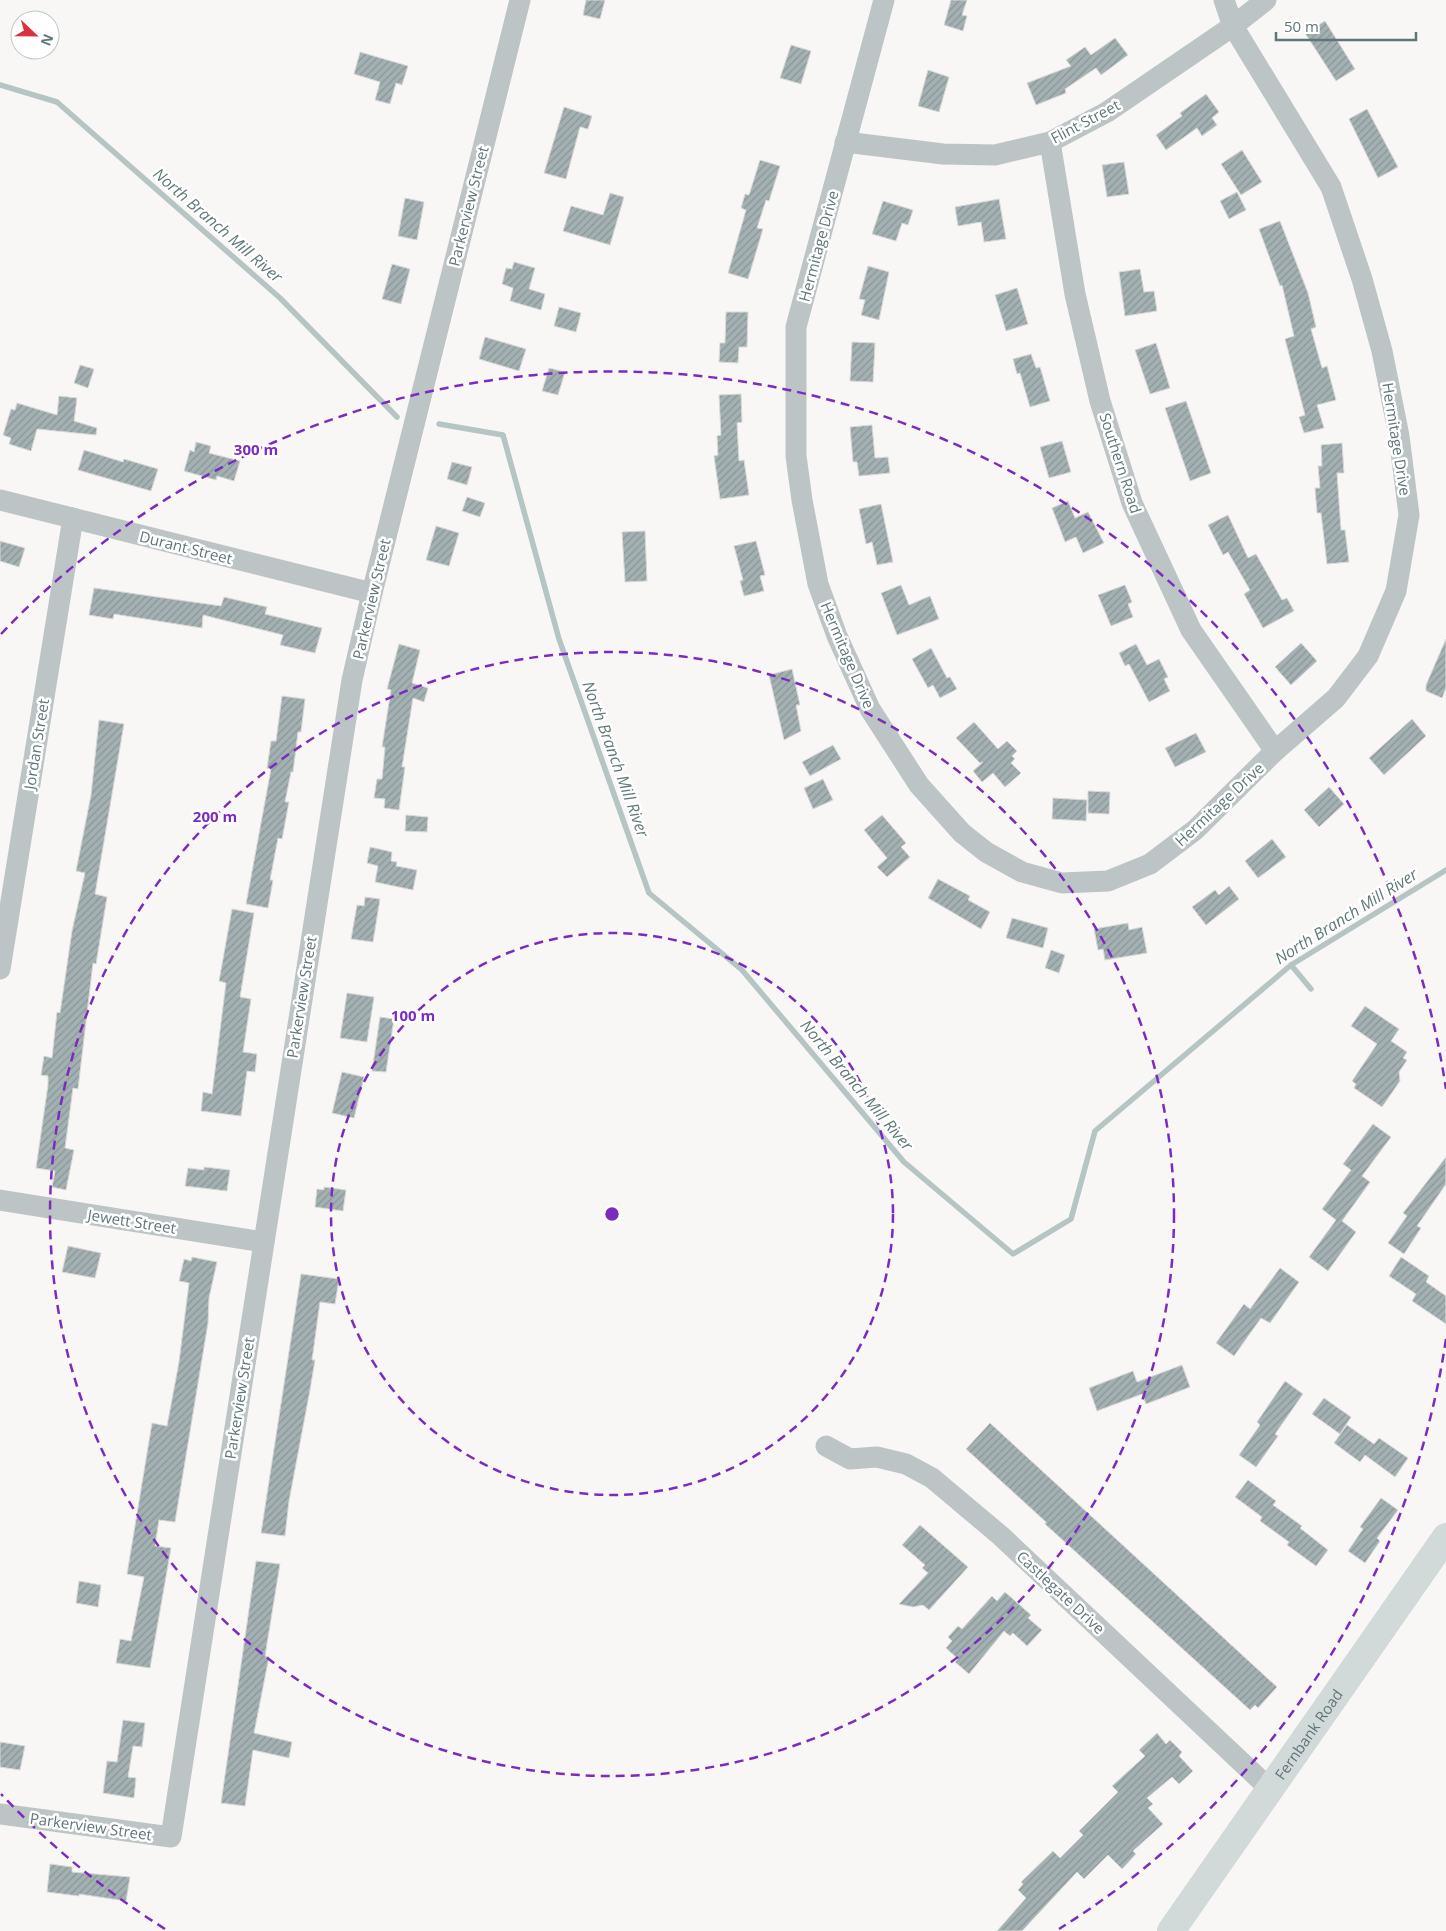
<svg xmlns="http://www.w3.org/2000/svg" width="1446" height="1931" viewBox="0 0 1446 1931" font-family="'Open Sans',sans-serif">
	<style>
		.lines { fill: none; stroke-linecap: round; stroke-linejoin: round }
		.stream { stroke: #b4c5c4; stroke-width: 5.5 }
		.building { fill: url(#building-hatch); stroke: #dad9d8 }
		.street { stroke: #bdc4c5; stroke-width: 21 }
		.secondary { stroke: #d2d9d9; stroke-width: 28 }
		.ring { fill: none; stroke: #7b2cbf; stroke-width: 2.5; stroke-dasharray: 9 6 }
		.labels { text-anchor: middle; dominant-baseline: central; stroke-width: 5; stroke-linejoin: round; paint-order: stroke }
		.street-label { font-size: 15px; fill: #5f7679; stroke: #fff }
		.water-label { font-size: 16px; font-style: italic; fill: #5f7978; stroke: #fff }
		.centre { fill: #7b2cbf; stroke: #fff; stroke-width: 2.5 }
		.ring-label { font-size: 15px; text-anchor: middle; font-weight: bold; fill: #7b2cbf; stroke: #fff; stroke-width: 5; stroke-linejoin: round; paint-order: stroke }
	</style>
	<defs>
		<pattern id="building-hatch" width="6" height="6" patternUnits="userSpaceOnUse" patternTransform="scale(1.25)"><rect width="6" height="6" fill="#a4b1b3"/><path d="M-1 1l2-2M0 6l6-6M5 7l2-2" fill="none" stroke="#899596"/></pattern>
	</defs>
	<rect width="100%" height="100%" fill="#f8f7f5"/>
	<g class="lines">
		<g class="stream">
			<path d="M0,85L57,102L280,298L397,417"/>
			<path d="M439,424L503,435L559,639L649,893L742,970L904,1162L1013,1254L1071,1219L1095,1131L1291,965L1446,870"/>
			<path d="M1291,965L1311,989"/>
		</g>
	</g>
	<g class="building">
		<path d="M586,0H605L600,19L583,15Z"/>
		<path d="M951,0H967L962,15L967,16L963,31L944,25Z"/>
		<path d="M1325,21L1355,69L1336,81L1305,33Z"/>
		<path d="M1115,38L1128,55L1101,75L1096,68L1065,89L1066,93L1036,105L1027,83L1071,66L1066,60L1085,47L1091,55Z"/>
		<path d="M791,45L811,51L801,84L780,78Z"/>
		<path d="M360,52L408,66L402,85L396,83L390,104L375,100L380,82L354,74Z"/>
		<path d="M928,70L949,77L939,112L918,106Z"/>
		<path d="M1206,94L1219,112L1212,118L1217,125L1202,136L1197,128L1166,150L1156,135L1182,116L1180,113Z"/>
		<path d="M564,107L592,116L588,129L580,127L566,179L544,173Z"/>
		<path d="M1367,109L1398,167L1378,178L1349,119Z"/>
		<path d="M1242,150L1262,182L1241,195L1221,164Z"/>
		<path d="M760,160L780,166L769,201L766,200L757,228L763,229L748,279L728,273L746,210L741,208L745,194L749,195Z"/>
		<path d="M1124,162L1129,194L1107,197L1102,165Z"/>
		<path d="M1237,192L1246,210L1229,219L1220,201Z"/>
		<path d="M610,193L624,197L610,245L563,231L571,206L603,215Z"/>
		<path d="M405,198L424,202L417,240L398,236Z"/>
		<path d="M999,199L1006,239L984,242L981,222L958,226L955,207Z"/>
		<path d="M883,201L913,210L908,225L902,223L896,241L872,234Z"/>
		<path d="M1280,221L1308,293L1316,327L1311,329L1322,368L1327,366L1336,400L1317,405L1324,428L1304,433L1299,417L1305,415L1285,339L1294,336L1282,285L1280,286L1259,229Z"/>
		<path d="M514,262L535,268L529,289L545,294L541,310L510,301L513,288L502,284L506,268L512,269Z"/>
		<path d="M392,264L410,269L401,304L382,299Z"/>
		<path d="M868,266L889,272L879,320L861,315L865,300L859,299Z"/>
		<path d="M1140,269L1144,292L1154,291L1157,311L1125,316L1119,272Z"/>
		<path d="M1017,288L1028,324L1006,331L995,295Z"/>
		<path d="M559,307L581,313L576,332L554,326Z"/>
		<path d="M726,312H748L747,347H739L738,363L719,362L720,343H725Z"/>
		<path d="M485,337L526,349L519,371L479,359Z"/>
		<path d="M852,342L875,343L873,382L850,381Z"/>
		<path d="M1156,343L1170,388L1150,394L1135,350Z"/>
		<path d="M1031,354L1036,368L1040,367L1050,401L1030,407L1020,373L1017,374L1013,359Z"/>
		<path d="M80,365L94,369L88,388L74,383Z"/>
		<path d="M549,368L565,372L558,395L542,391Z"/>
		<path d="M741,394L742,422L737,423L739,461L744,460L749,495L720,499L714,456L718,455L717,436L721,435L719,395Z"/>
		<path d="M59,396L77,398L74,421L97,428L96,435L37,429L31,451L9,444L11,438L3,435L11,409L15,410L17,403L57,415Z"/>
		<path d="M1186,401L1211,473L1190,481L1165,408Z"/>
		<path d="M872,425L875,458L888,457L890,473L859,476L857,462H853L850,427Z"/>
		<path d="M1062,441L1071,472L1049,478L1040,447Z"/>
		<path d="M196,442L211,446L209,453L240,461L234,481L217,476L216,480L184,471L190,450L194,452Z"/>
		<path d="M1342,443L1344,473H1337L1341,530H1345L1349,562L1327,564L1321,513H1317L1315,488H1320L1318,466H1322L1321,445Z"/>
		<path d="M84,450L123,462L124,459L158,469L151,491L78,470Z"/>
		<path d="M452,462L472,467L467,485L447,479Z"/>
		<path d="M467,497L485,503L480,517L462,511Z"/>
		<path d="M1068,501L1075,518L1088,512L1104,543L1083,553L1076,537L1065,542L1052,508Z"/>
		<path d="M881,504L893,562L877,565L872,542L866,544L859,509Z"/>
		<path d="M1228,515L1248,558L1256,554L1282,600L1287,598L1294,611L1263,628L1244,594L1250,590L1228,552L1223,555L1208,525Z"/>
		<path d="M436,526L459,533L449,566L426,560Z"/>
		<path d="M645,531L647,581L625,582L622,532Z"/>
		<path d="M0,541L25,548L19,567L0,561Z"/>
		<path d="M756,541L765,575L760,576L764,591L744,596L740,581L743,580L734,546Z"/>
		<path d="M901,585L909,605L930,596L939,619L897,635L881,593Z"/>
		<path d="M1125,585L1132,602L1128,604L1133,617L1111,626L1098,595Z"/>
		<path d="M94,588L221,606L224,597L267,607L265,614L322,628L315,653L280,645L283,635L203,615L202,628L114,614L113,619L89,615Z"/>
		<path d="M1446,639V688L1442,698L1426,691V685Z"/>
		<path d="M1301,643L1317,661L1291,685L1275,667Z"/>
		<path d="M399,644L420,650L412,683L428,688L424,702L413,698L402,767H405L399,810L384,808L385,799L374,798L377,779H382L385,747H382L391,690L387,689Z"/>
		<path d="M1136,644L1147,665L1159,659L1168,677L1164,679L1170,691L1149,702L1129,664L1125,666L1119,653Z"/>
		<path d="M931,648L947,678L950,677L957,689L940,698L933,685L928,688L912,659Z"/>
		<path d="M792,669L800,705H796L801,731L784,740L769,675Z"/>
		<path d="M282,696L305,699L301,732H298L293,772H291L285,802H289L282,839L278,838L270,880H273L268,908L246,904L271,769L267,768L271,741H276Z"/>
		<path d="M1412,719L1426,736L1384,775L1369,758Z"/>
		<path d="M99,720L124,724L95,894L107,897L96,964L93,963L78,1089L73,1088L65,1148L74,1150L66,1190L52,1187L55,1171L36,1168L48,1085V1076L41,1075L44,1056L52,1058L57,1012L60,1013L72,931L85,873L76,871L91,795Z"/>
		<path d="M974,722L998,749L1007,741L1017,751L1012,756L1015,759L1011,763L1021,773L1005,787L993,773L982,782L973,771L983,762L980,763L956,738Z"/>
		<path d="M1196,733L1206,752L1175,767L1165,748Z"/>
		<path d="M833,745L841,759L810,776L802,762Z"/>
		<path d="M823,779L833,800L813,809L804,788Z"/>
		<path d="M1329,787L1344,804L1319,827L1304,810Z"/>
		<path d="M1088,791L1110,792L1109,814L1088,813Z"/>
		<path d="M1053,798L1087,800L1086,821L1052,819Z"/>
		<path d="M406,815L428,817L427,832L405,831Z"/>
		<path d="M882,815L906,843L901,847L910,857L887,877L877,867L887,858L864,830Z"/>
		<path d="M1272,839L1286,857L1258,878L1245,861Z"/>
		<path d="M370,847L392,852L391,861L397,862L396,866L417,870L413,890L375,882L378,866L367,863Z"/>
		<path d="M938,879L970,896L968,900L990,912L981,929L928,898Z"/>
		<path d="M1229,886L1239,899L1206,925L1192,907L1215,890L1219,895Z"/>
		<path d="M365,897L380,899L373,942L351,939L357,905L364,906Z"/>
		<path d="M232,909L254,913L240,997L251,999L243,1052L257,1054L255,1072L247,1071L241,1116L201,1111L203,1092L212,1094L226,983L219,981Z"/>
		<path d="M1012,918L1048,928L1043,948L1006,938Z"/>
		<path d="M1128,923L1129,930L1142,927L1147,953L1105,960L1103,949L1098,950L1094,929Z"/>
		<path d="M1051,950L1065,955L1059,973L1045,968Z"/>
		<path d="M347,993L374,997L367,1042L340,1038Z"/>
		<path d="M1365,1006L1399,1029L1391,1041L1407,1052L1403,1058L1407,1060L1399,1072L1400,1081L1382,1107L1354,1088L1356,1084L1352,1081L1377,1044L1351,1026Z"/>
		<path d="M380,1017L394,1019L386,1072L372,1071Z"/>
		<path d="M342,1072L364,1077L354,1118L332,1113Z"/>
		<path d="M1373,1124L1391,1137L1362,1176L1370,1182L1342,1221L1356,1232L1328,1271L1309,1257L1336,1220L1322,1209L1351,1170L1343,1164Z"/>
		<path d="M1446,1157V1184L1417,1226L1421,1228L1404,1254L1388,1243L1407,1216L1403,1213Z"/>
		<path d="M204,1167L230,1170L227,1191L185,1186L188,1168L204,1170Z"/>
		<path d="M324,1187L346,1190L343,1211L315,1207L317,1189L324,1190Z"/>
		<path d="M68,1246L101,1253L95,1278L62,1272Z"/>
		<path d="M192,1257L217,1262L209,1298L208,1323L175,1522L159,1520L155,1546L171,1548L150,1668L116,1663L120,1639L131,1641L144,1577L127,1574L152,1423L167,1426L179,1362L189,1283L179,1281L184,1259L191,1261Z"/>
		<path d="M1401,1257L1429,1276L1426,1282L1446,1296V1324L1412,1301L1416,1294L1389,1276Z"/>
		<path d="M1280,1268L1299,1282L1270,1323L1261,1318L1234,1356L1216,1343L1244,1304L1250,1309Z"/>
		<path d="M301,1274L339,1279L335,1304L320,1302L312,1360H315L310,1390L289,1501L285,1536L261,1533Z"/>
		<path d="M1182,1365L1190,1387L1146,1404L1142,1394L1097,1411L1089,1388L1133,1371L1137,1382Z"/>
		<path d="M1285,1381L1303,1394L1275,1434L1278,1436L1256,1467L1239,1455L1260,1425L1257,1422Z"/>
		<path d="M1324,1398L1351,1417L1340,1434L1312,1414Z"/>
		<path d="M990,1423L1277,1687L1258,1708L1255,1705L1250,1710L1045,1524L1046,1522L966,1449Z"/>
		<path d="M1347,1425L1374,1444L1379,1438L1408,1458L1395,1477L1365,1455L1360,1462L1334,1443Z"/>
		<path d="M1248,1480L1276,1501L1273,1505L1302,1526L1300,1528L1328,1550L1316,1566L1287,1545L1289,1542L1260,1521L1262,1517L1235,1497Z"/>
		<path d="M1381,1498L1398,1510L1377,1538L1380,1541L1365,1563L1348,1551L1363,1529L1360,1527Z"/>
		<path d="M920,1525L968,1567L929,1610L923,1605L913,1607L899,1604L928,1573L922,1568L925,1565L902,1545Z"/>
		<path d="M256,1561L280,1564L265,1656L269,1657L254,1733L292,1742L289,1758L253,1750L245,1806L221,1803Z"/>
		<path d="M79,1581L101,1585L98,1607L76,1603Z"/>
		<path d="M1005,1592L1031,1615L1028,1618L1042,1630L1027,1646L1013,1633L1010,1636L1004,1631L969,1674L955,1662L958,1659L946,1648L952,1641L948,1637L958,1626L962,1629L992,1596L997,1601Z"/>
		<path d="M123,1720L145,1723L142,1747L133,1746L128,1777L136,1778L134,1798L103,1793L107,1761L117,1762Z"/>
		<path d="M1157,1733L1166,1744L1170,1740L1182,1752L1179,1756L1193,1771L1179,1784L1172,1777L1147,1798L1153,1804L1148,1808L1163,1824L1133,1851L1136,1854L1122,1869L1108,1855L1084,1879L1077,1872L1022,1931H997L1026,1898L1018,1890L1023,1884L1021,1882L1053,1851L1060,1858L1083,1835L1079,1831L1118,1792L1112,1786L1145,1756L1139,1750Z"/>
		<path d="M0,1742L25,1746L20,1770L0,1767Z"/>
		<path d="M50,1864L72,1867V1872L130,1877L126,1901L79,1894V1896L47,1892Z"/>
	</g>
	<g class="lines">
		<g class="street">
			<path d="M884,0L796,327V456L802,500L818,584L837,636L870,709L919,785L962,833L986,852L1022,872L1062,883L1108,881L1150,864L1195,830L1275,751L1336,698L1368,656L1396,591L1409,515L1399,436L1382,351L1362,279L1331,187L1233,26L1224,0"/>
			<path d="M845,142L943,154L995,155L1050,142L1107,112L1233,26L1266,0"/>
			<path d="M1050,142L1075,294L1100,401L1132,503L1191,630L1275,751"/>
			<path d="M0,500L372,593"/>
			<path d="M0,969L73,518"/>
			<path d="M0,1200L263,1242"/>
			<path d="M826,1446L850,1459L877,1457L906,1464L932,1478L1001,1536L1270,1789"/>
			<path d="M0,1814L171,1837L352,680L372,593L520,0"/>
		</g>
		<path class="secondary" id="s1" d="M1171,1931L1446,1537"/>
	</g>
	<g class="ring">
		<circle cx="612" cy="1214" r="281"/>
		<circle cx="612" cy="1214" r="562"/>
		<path d="M1446 1339A843 843 0 0 1 1059 1929M165 1929A843 843 0 0 1 1 1794M1 634A843 843 0 0 1 1446 1089"/>
	</g>
	<g class="labels">
		<g class="street-label">
			<text transform="translate(1085 121) rotate(-28)">Flint Street</text>
			<text transform="translate(468 206) rotate(-76)">Parkerview Street</text>
			<text transform="translate(818 246) rotate(-75)">Hermitage Drive</text>
			<text transform="translate(1397 439) rotate(81)">Hermitage Drive</text>
			<text transform="translate(1121 463) rotate(72)">Southern Road</text>
			<text transform="translate(186 547) rotate(14)">Durant Street</text>
			<text transform="translate(371 599) rotate(-77)">Parkerview Street</text>
			<text transform="translate(848 655) rotate(67)">Hermitage Drive</text>
			<text transform="translate(36 744) rotate(-81)">Jordan Street</text>
			<text transform="translate(1219 804) rotate(-43)">Hermitage Drive</text>
			<text transform="translate(301 997) rotate(-81)">Parkerview Street</text>
			<text transform="translate(132 1221) rotate(9)">Jewett Street</text>
			<text transform="translate(239 1398) rotate(-81)">Parkerview Street</text>
			<text transform="translate(1061 1592) rotate(43)">Castlegate Drive</text>
			<text stroke="none"><textPath href="#s1" startOffset="240">Fernbank Road</textPath></text>
			<text transform="translate(91 1826) rotate(8)">Parkerview Street</text>
		</g>
		<g class="water-label">
			<text transform="translate(218 225) rotate(41)">North Branch Mill River</text>
			<text transform="translate(616 759) rotate(70)">North Branch Mill River</text>
			<text transform="translate(1346 916) rotate(-32)">North Branch Mill River</text>
			<text transform="translate(857 1085) rotate(50)">North Branch Mill River</text>
		</g>
	</g>
	<circle cx="612" cy="1214" r="8" class="centre"/>
	<g class="ring-label">
		<text x="256" y="455">300 m</text>
		<text x="215" y="822">200 m</text>
		<text x="413" y="1021">100 m</text>
	</g>
	<g transform="translate(35 35) rotate(112)"><circle r="24" fill="#ffffff" stroke="#bfc8c9"/>
	<path d="M0-4L9 19L0 12L-9 19Z" fill="#da3340"/>
	<text y="-8" font-size="14" font-weight="bold" text-anchor="middle" fill="#5f7679">N</text>
	</g>
	<path d="M1276 32v8h140v-8" fill="none" stroke="#5f7679" stroke-width="2.5"/>
	<text x="1284" y="32" font-size="15" fill="#5f7679" stroke="#ffffff" stroke-width="4" paint-order="stroke">50 m</text>
</svg>
